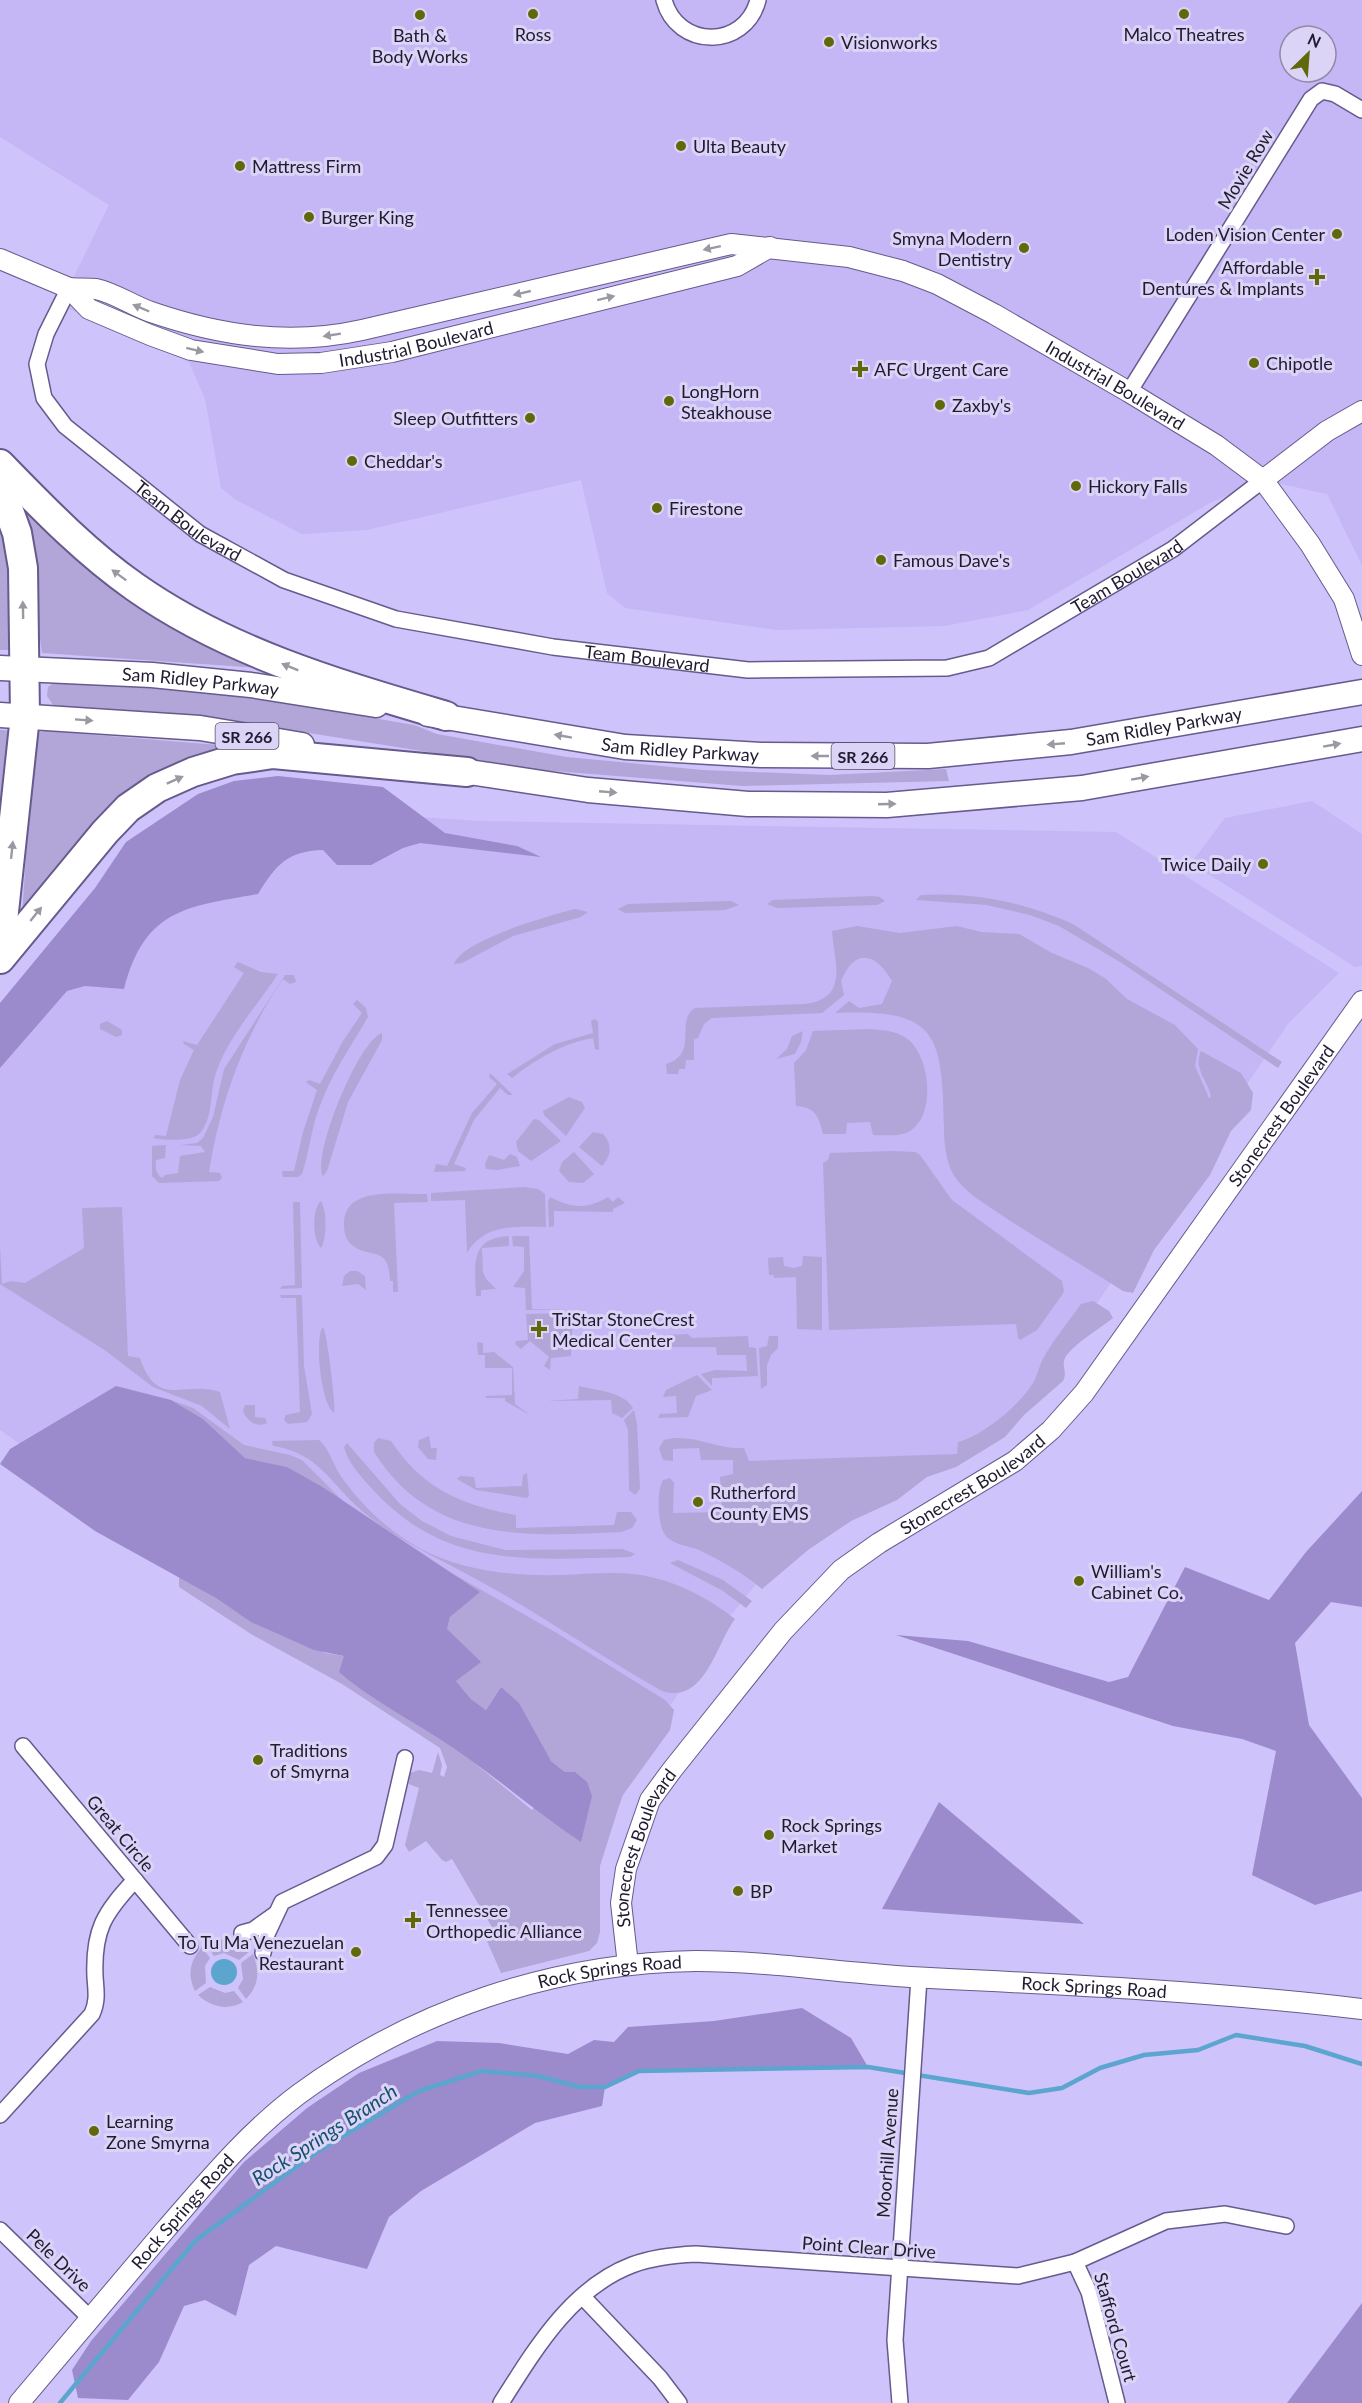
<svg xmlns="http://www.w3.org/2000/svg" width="1362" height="2403" viewBox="0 0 1362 2403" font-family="Lato,sans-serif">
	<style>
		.built { fill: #c5b6f6; fill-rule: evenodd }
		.green { fill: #b1a6d7 }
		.forest { fill: #9b8bcd }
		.water { fill: #5ba5cf }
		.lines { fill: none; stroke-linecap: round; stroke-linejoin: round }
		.stream { stroke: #5ba5cf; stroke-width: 4.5 }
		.minor-casing { stroke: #675a8c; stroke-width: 18 }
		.tertiary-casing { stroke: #675a8c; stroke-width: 22 }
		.primary-casing { stroke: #675a8c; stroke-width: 27 }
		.motorway-casing { stroke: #675a8c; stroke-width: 32 }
		.minor { stroke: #fff; stroke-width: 15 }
		.tertiary { stroke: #fff; stroke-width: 20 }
		.primary { stroke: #fff; stroke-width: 24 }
		.motorway { stroke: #fff; stroke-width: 28 }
		.oneway { fill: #9b98a2 }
		.poi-dot { fill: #60680a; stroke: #dbd4f6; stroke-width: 2 }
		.labels { text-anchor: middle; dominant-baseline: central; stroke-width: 6; stroke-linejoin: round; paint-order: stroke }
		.shield { fill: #dbd4f6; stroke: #58526b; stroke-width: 1.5 }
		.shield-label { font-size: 16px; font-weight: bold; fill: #201b30 }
		.poi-label { font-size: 18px; fill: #201b30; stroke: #dbd4f6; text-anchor: start }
		.street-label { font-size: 18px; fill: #201b30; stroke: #dbd4f6 }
		.water-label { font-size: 20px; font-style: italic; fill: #16516e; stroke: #dbd4f6 }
	</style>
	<rect width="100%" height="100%" fill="#cfc3fb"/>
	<g class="built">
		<path d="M0,0H1362V565L1327,494L1263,480L1210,503L1028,610L944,626L776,630L625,608L607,593L581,480L367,530L302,534L236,500L221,488L205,399L189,362L60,305L109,205L0,137ZM1290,36H1326V72H1290Z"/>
		<path d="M1312,801L1362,834V966L1355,967L1191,863L1225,818Z"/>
		<path d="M253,806L479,821L1116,832L1339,973L1288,1024L1030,1401L967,1452L771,1566L712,1638L653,1734L46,1462L0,1430V1042Z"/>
	</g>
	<g class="green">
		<path d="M0,499L10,531L17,650H0Z"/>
		<path d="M20,500L261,668L42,653Z"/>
		<path d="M56,681L233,694L414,725L437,734L567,757L703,770L829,775L946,769L949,781L742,786L541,770L290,730L53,705L47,696L48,687Z"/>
		<path d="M0,730L17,731L0,915Z"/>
		<path d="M47,731L231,746L173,777L22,915L34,737L37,732Z"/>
		<path d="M921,895C975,892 1024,902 1073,924L1282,1062L1278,1068L1120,962L1059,926L1030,915L987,905L916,900Z"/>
		<path d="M872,896L880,897L885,901L877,905L777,908L767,904L773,900Z"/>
		<path d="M731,901L739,905L725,910L625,913L618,909L628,904Z"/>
		<path d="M575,909L588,912L581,917L513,936L462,963L454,964C462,940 551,915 575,909Z"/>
		<path d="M857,926L900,933L957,926L981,932L1019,934L1052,953L1088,968L1106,979L1127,999L1175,1025L1198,1049L1195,1066L1209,1098L1211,1097C1208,1079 1193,1070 1201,1051L1241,1073L1253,1093L1251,1110L1231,1131L1210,1175L1154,1250L1133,1293L1123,1291C1083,1265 1040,1241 1000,1214C985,1204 968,1194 957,1180C946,1166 944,1144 944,1127C942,1032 937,1009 835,1013L849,1001L859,1008L882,1004L892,981C876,953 855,947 841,981L844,995L822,1013L712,1018L704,1024L698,1038L694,1039V1060H686L685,1069H679L678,1074H667L666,1064C700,1054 674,1021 695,1008L805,1004C850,998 834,962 832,931Z"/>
		<path d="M238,962L261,972L278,974C257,1006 226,1039 215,1076C210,1094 213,1120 199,1134C191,1142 164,1140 153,1138L156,1135L166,1136L180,1080L194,1050L184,1044L183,1041L197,1045L244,973L234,967Z"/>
		<path d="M285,975H294L296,982L290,984L283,979C243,1038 220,1102 209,1172L220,1173L222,1178L219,1181L159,1183L152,1176V1146L166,1145L165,1158L156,1160C155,1167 156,1175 162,1178L165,1175L178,1173L180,1156L205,1152L201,1146L181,1145L197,1143L203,1138L213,1117L224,1069Z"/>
		<path d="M357,1000L366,1008L368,1017C350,1048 330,1076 318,1111C311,1131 309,1153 302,1174L298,1177H283L282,1171H294L303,1132L317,1090L306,1082L309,1080L320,1084L343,1041L362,1013L353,1004Z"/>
		<path d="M595,1019L598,1022L599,1050L595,1049L593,1038C563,1043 535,1060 512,1078L507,1074L555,1044L593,1033L591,1021Z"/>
		<path d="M107,1021L122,1030V1035L116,1037L100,1029V1024Z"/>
		<path d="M870,1029C884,1030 899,1031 910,1041C930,1060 936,1115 910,1131C900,1137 885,1135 873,1135L870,1122L847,1123L846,1134H823C819,1116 815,1107 796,1106L794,1063L806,1050L813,1031Z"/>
		<path d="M803,1031L801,1042L795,1054L776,1059L787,1049L792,1036Z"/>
		<path d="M382,1033V1040L348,1102L327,1171L323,1176C312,1154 359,1040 382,1033Z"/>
		<path d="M490,1073L513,1095H508L500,1088L474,1120L454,1164L466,1168L465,1171L434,1172L436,1164L447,1166L472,1113L497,1084L489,1077Z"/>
		<path d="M569,1097L582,1102L585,1108L566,1136L544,1115L543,1111Z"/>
		<path d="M534,1119L539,1120L561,1141L531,1161L518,1151L516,1142Z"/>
		<path d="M593,1132L603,1134C613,1145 611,1156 602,1166L579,1147Z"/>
		<path d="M892,1151L915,1152L920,1155L952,1200L1062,1281L1064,1291L1062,1295L1037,1330L1020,1340L1018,1338L1016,1324L829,1330L823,1163L828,1160L830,1153Z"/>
		<path d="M574,1152L594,1174L583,1183L569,1182L559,1171L562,1162Z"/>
		<path d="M510,1154L517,1157L520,1166L497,1170L486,1169L485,1164L489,1155L504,1160Z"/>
		<path d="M524,1187L538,1189L545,1194L546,1227C514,1227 485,1223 467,1253L465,1200L431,1201V1193Z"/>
		<path d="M427,1194L428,1202L394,1203L398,1292H393V1281H390C389,1244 371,1260 352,1245C345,1239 344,1232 344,1224C344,1185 399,1195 427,1194Z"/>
		<path d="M550,1197C571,1208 587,1210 608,1197L613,1202L618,1197L625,1203L613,1209V1212L554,1211V1226L549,1227L548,1202Z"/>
		<path d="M321,1201C327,1211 327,1238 321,1248C312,1240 312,1208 321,1201Z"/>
		<path d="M293,1202H300L302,1288L280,1289L282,1286L295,1285Z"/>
		<path d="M122,1207L128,1356L140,1358C157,1410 185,1380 220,1392L230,1429L202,1406L153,1387L106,1351L0,1284V1247L2,1284L11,1281L25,1283L84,1248L82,1208Z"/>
		<path d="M509,1236V1246L482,1248L483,1272L486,1279L496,1289L481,1290V1296H476C475,1266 469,1238 509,1236Z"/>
		<path d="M512,1236H529L532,1309H573L526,1310L525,1288L513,1287L524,1271V1247L513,1246Z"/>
		<path d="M803,1256L822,1257V1330L797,1329L796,1277L774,1278V1275H769L768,1258L783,1257L784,1266L794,1268L802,1266Z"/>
		<path d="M350,1271H357L365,1276L366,1290L358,1284L342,1286L344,1276Z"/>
		<path d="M302,1295L304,1366L312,1414L307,1422L288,1424L284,1420L286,1415L300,1412L296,1298H281L280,1295Z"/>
		<path d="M1093,1301L1109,1311L1113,1318C1102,1327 1072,1345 1065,1358C1061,1366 1068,1372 1063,1381L1024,1415L1005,1437L956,1467L927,1477L897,1500L851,1521L808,1550L762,1589C743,1573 722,1561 699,1550C689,1546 676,1545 668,1538C657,1530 656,1491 663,1480L670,1478L674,1483L673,1513L722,1512L720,1477L733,1474V1460H701L699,1448L673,1449V1461L663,1460L659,1448L664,1440C692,1432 715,1450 744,1448L749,1461L957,1454L958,1442C982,1436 1020,1405 1033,1383C1038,1375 1039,1365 1044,1357C1054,1339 1069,1321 1081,1304Z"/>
		<path d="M573,1313L571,1356L551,1358L550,1370L544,1366L549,1357L530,1341L521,1349L515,1344L516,1341L528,1340L526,1314Z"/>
		<path d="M323,1327C327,1332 336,1407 334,1413C321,1405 314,1338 323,1327Z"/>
		<path d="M688,1334L692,1338L748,1336L749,1347L756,1348L758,1376L712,1378V1386L701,1374L715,1370L747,1371L746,1355H717L716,1347H665V1335Z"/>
		<path d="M769,1336H778V1348L771,1355L767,1365V1385L761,1389L759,1348L767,1346Z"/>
		<path d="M477,1342L483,1343V1353L494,1352L513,1367L515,1404L530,1415L505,1401V1398H486V1396L512,1395V1368H485V1355H478Z"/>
		<path d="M697,1375L712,1390L696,1396L688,1417L658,1418L660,1414L677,1413L676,1396L663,1397L666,1390Z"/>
		<path d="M579,1386C596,1390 624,1392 633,1408L622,1418L612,1413L611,1400L547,1401L578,1399Z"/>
		<path d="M171,1400L193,1408L244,1445L290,1455L302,1460L345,1503L287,1467L245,1458L203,1419Z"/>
		<path d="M245,1405H255V1417L265,1418L267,1423C256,1428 247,1421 243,1411Z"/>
		<path d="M634,1410L637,1424L640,1489L635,1495L629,1490L628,1430L624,1420Z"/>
		<path d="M429,1436L431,1448H437L436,1460L428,1459L418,1447L419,1440Z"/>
		<path d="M378,1438L391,1441C423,1489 461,1505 516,1515V1528L614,1525L617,1512H631L637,1520L632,1528L621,1532C526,1536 432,1544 374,1452V1443Z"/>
		<path d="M319,1440C329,1448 333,1464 340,1475C361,1505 389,1532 421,1549C466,1572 513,1576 563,1575C588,1574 615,1571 641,1575C676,1581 707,1597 735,1619C716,1644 705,1705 662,1691C603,1658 546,1618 487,1585C445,1561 400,1543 362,1511C330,1483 319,1453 273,1446L272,1441Z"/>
		<path d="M347,1443L400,1504L422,1521L451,1536L505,1550L623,1549L635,1554L630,1557C533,1559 449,1570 376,1493C364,1480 348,1464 344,1447Z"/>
		<path d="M527,1473L529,1495L527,1498L476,1490L457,1479L460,1476L474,1477L476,1488L522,1486L523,1475Z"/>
		<path d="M678,1560L723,1580L752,1601L746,1608L723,1591L670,1563Z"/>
		<path d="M448,1571L555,1632L665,1700L674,1710L670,1730L623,1795L618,1809L600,1866V1932L597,1943L589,1951L501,1973L487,1941L496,1934L452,1859L446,1862L442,1860L426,1841L409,1852L405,1845L419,1788L409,1784L410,1773L419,1770L432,1773L438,1752L442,1765L440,1775L444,1777L447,1767L440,1748L342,1684L251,1634L179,1587V1577L325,1653L344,1656L532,1810L565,1772L551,1761L501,1687L486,1710L471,1699L456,1681L447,1629L450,1617L479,1592Z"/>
		<path d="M218,1939L239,1942L250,1951L239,1960L224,1953L214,1956L206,1944Z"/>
		<path d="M202,1947L210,1958L205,1966L206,1983L195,1991C187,1974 190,1961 202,1947Z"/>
		<path d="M253,1954C260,1972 259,1985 246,1999L238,1988L243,1979L241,1963Z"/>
		<path d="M210,1987L225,1993L234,1991L243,2002C227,2011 211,2007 198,1995Z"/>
	</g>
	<g class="forest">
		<path d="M278,776L383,787L445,833L517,846L541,857L420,843L403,848L371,865H337L323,850C287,851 276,865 258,894C186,907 145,909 124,989L85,986L67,991L0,1068V1003L95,888L126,842L198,794L234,781Z"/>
		<path d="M116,1386L171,1400L203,1419L245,1458L287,1467L324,1488L480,1592L450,1617L447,1629L481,1662L456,1681L471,1699L486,1710L501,1687L519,1703L551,1761L565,1772H575L587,1782L592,1796L581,1842C539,1814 502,1782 462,1754C422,1725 376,1704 339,1672L344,1656L314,1650L251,1622L216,1598L95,1531L0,1464L10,1449Z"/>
		<path d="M1362,1491V1607L1331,1602L1295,1643L1309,1725L1362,1798V1891L1315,1905L1252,1875L1276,1751L1242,1739L1173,1726L896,1635L968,1641L1109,1682L1128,1677L1185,1567L1269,1600L1306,1552Z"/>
		<path d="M939,1802L1084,1924L882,1909Z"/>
		<path d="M802,2008L851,2038L868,2067L639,2071L605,2087L602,2106L535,2123L421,2191L389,2217L367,2269L276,2246L249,2265L236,2316L205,2300L184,2306L159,2362L128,2400L78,2398L72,2370L91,2341L244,2162L307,2108L359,2073L437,2041L499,2043L568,2054L594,2040L614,2042L628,2027L714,2021Z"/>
		<path d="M1362,2303V2403H1287Z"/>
	</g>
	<circle class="water" cx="224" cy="1972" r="13"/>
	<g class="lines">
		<path class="stream" d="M60,2403L195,2241L318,2151L419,2091L482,2071L538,2076L580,2087H605L639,2071L868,2067L1029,2093L1062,2088L1100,2068L1144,2055L1198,2050L1236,2035L1305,2046L1362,2064"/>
		<g class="minor-casing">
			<g id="minor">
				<path d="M664,0C677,49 745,50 758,0"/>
				<path id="s1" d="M69,288L46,334L37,364L44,398L65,426L200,534L284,580L396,619L553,647L748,670L947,668L989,658L1173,549L1263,480"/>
				<path d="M1129,392L1311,99L1322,91L1335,94L1362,110"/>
				<path d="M23,1746L190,1946"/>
				<path d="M242,1933L253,1930L274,1915"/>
				<path d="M263,1953L267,1934L282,1902L376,1857L385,1845L405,1758"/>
				<path d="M0,2115L92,2014C98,2001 96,1990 95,1977C93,1930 104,1913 135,1880"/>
				<path d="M0,2230L90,2318"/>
				<path d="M1075,2262L1089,2292L1117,2403"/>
				<path d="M583,2297L660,2378L679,2403"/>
				<path d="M501,2403C534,2351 571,2288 632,2265C653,2257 674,2255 696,2254L1018,2276L1075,2262L1166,2221L1225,2214L1286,2226"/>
				<path d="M900,2403L895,2340L919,1978"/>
			</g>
		</g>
		<g class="tertiary-casing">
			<g id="tertiary">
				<path id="s2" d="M0,259L69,288L89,309L150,335L191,350L278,364L321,363L392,352L737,266L770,247"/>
				<path id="s3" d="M69,288C77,289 87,288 96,289C115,293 133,306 151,312C221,336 290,346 362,330L731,244L849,257L903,271L937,284L994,314L1129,392L1216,445L1263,480L1310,544L1344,599L1362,655"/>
				<path d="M1263,480L1327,431L1362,411"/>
				<path id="s4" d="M628,1965L621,1903L626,1869L650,1800L672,1770L783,1631L841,1570L879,1543L1015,1461L1051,1430L1084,1393L1362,1001"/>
				<path id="s5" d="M19,2403C68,2345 117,2287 166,2229C207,2182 248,2132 299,2094C414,2010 553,1963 696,1961C774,1961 852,1975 930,1978C1075,1985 1218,1992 1362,2009"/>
			</g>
		</g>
		<g class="primary-casing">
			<g id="primary">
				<path id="s6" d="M0,668L152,675L251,685L376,705"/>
				<path id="s7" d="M428,714L625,747L761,755L928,756L1071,742L1362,692"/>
				<path d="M0,715L200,728L302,745"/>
				<path d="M449,769L588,790L748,804L887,805L1082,788L1362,739"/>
			</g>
		</g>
		<g class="motorway-casing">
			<g id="motorway">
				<path d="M0,464C43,508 85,552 135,587C229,653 338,684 446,716"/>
				<path d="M0,486L17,533L23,568L25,716L0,949"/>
				<path d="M0,959L105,832L128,808L157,788L193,772L232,760L273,754L467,772"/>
			</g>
		</g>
		<use href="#minor" class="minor"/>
		<use href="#tertiary" class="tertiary"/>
		<use href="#primary" class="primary"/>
		<use href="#motorway" class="motorway"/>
	</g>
	<defs><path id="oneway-solid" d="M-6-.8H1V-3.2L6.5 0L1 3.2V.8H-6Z" transform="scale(1.5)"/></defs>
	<g class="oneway">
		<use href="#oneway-solid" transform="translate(712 248) rotate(168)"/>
		<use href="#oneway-solid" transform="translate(522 293) rotate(167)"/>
		<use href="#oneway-solid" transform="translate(606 298) rotate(-14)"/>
		<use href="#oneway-solid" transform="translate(141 308) rotate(-157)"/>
		<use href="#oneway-solid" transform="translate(332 335) rotate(171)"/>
		<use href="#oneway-solid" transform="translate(195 350) rotate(14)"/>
		<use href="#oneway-solid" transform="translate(119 575) rotate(-143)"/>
		<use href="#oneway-solid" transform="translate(23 610) rotate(-91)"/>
		<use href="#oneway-solid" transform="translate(290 667) rotate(-158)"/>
		<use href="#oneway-solid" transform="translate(84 720) rotate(4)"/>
		<use href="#oneway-solid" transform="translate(563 736) rotate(-170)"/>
		<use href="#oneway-solid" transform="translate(1056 744) rotate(175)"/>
		<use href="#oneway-solid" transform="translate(1332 745) rotate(-10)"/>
		<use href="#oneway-solid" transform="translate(820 756) rotate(-180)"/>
		<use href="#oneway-solid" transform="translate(1140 778) rotate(-10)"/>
		<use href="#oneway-solid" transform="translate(175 780) rotate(-24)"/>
		<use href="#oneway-solid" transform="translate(608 792) rotate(5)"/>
		<use href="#oneway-solid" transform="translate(887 804) rotate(-2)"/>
		<use href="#oneway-solid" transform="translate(12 850) rotate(-84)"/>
		<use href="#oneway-solid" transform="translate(36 914) rotate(-51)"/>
	</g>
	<g class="poi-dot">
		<circle cx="533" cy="14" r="6"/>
		<circle cx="1184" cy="14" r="6"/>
		<circle cx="420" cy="15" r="6"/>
		<circle cx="829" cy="42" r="6"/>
		<circle cx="681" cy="146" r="6"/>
		<circle cx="240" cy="166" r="6"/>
		<circle cx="309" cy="217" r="6"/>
		<circle cx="1337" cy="234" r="6"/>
		<circle cx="1024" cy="248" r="6"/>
		<path d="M1314 268h6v6h6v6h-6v6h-6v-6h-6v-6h6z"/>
		<circle cx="1254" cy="363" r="6"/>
		<path d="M857 360h6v6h6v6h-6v6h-6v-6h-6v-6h6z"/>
		<circle cx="669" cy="401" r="6"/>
		<circle cx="940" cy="405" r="6"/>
		<circle cx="530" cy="418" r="6"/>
		<circle cx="352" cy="461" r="6"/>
		<circle cx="1076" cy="486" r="6"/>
		<circle cx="657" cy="508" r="6"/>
		<circle cx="881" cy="560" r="6"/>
		<circle cx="1263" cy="864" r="6"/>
		<path d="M536 1320h6v6h6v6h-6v6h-6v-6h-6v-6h6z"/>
		<circle cx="698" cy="1502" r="6"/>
		<circle cx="1079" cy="1581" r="6"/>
		<circle cx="258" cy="1760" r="6"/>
		<circle cx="769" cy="1835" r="6"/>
		<circle cx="738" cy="1891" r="6"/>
		<path d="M410 1911h6v6h6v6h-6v6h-6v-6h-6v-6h6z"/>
		<circle cx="356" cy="1952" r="6"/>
		<circle cx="94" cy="2131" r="6"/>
	</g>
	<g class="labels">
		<g class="shield">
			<rect x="215.5" y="723" width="63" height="26" rx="4.5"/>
			<rect x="831.5" y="743" width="63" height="26" rx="4.5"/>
		</g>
		<g class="shield-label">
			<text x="247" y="736">SR 266</text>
			<text x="863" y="756">SR 266</text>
		</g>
		<g class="poi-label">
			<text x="533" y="34" text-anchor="middle">Ross</text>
			<text x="1184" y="34" text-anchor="middle">Malco Theatres</text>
			<text x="420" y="35" text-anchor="middle">Bath &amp;<tspan x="420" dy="21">Body Works</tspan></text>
			<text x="841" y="42">Visionworks</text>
			<text x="693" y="146">Ulta Beauty</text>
			<text x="252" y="166">Mattress Firm</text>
			<text x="321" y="217">Burger King</text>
			<text x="1325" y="234" text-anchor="end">Loden Vision Center</text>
			<text x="1012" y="238" text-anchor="end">Smyna Modern<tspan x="1012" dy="21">Dentistry</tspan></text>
			<text x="1304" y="267" text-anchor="end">Affordable<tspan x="1304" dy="21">Dentures &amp; Implants</tspan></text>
			<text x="1266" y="363">Chipotle</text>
			<text x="874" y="369">AFC Urgent Care</text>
			<text x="681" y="391">LongHorn<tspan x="681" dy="21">Steakhouse</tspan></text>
			<text x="952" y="405">Zaxby's</text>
			<text x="518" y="418" text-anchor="end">Sleep Outfitters</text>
			<text x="364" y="461">Cheddar's</text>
			<text x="1088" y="486">Hickory Falls</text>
			<text x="669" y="508">Firestone</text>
			<text x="893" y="560">Famous Dave's</text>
			<text x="1251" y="864" text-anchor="end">Twice Daily</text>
			<text x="552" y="1319">TriStar StoneCrest<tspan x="552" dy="21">Medical Center</tspan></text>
			<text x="710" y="1492">Rutherford<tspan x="710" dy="21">County EMS</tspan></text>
			<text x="1091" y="1571">William's<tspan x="1091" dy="21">Cabinet Co.</tspan></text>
			<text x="270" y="1750">Traditions<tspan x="270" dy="21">of Smyrna</tspan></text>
			<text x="781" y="1825">Rock Springs<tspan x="781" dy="21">Market</tspan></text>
			<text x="750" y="1891">BP</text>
			<text x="426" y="1910">Tennessee<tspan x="426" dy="21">Orthopedic Alliance</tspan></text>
			<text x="344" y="1942" text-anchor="end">To Tu Ma Venezuelan<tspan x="344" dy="21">Restaurant</tspan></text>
			<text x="106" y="2121">Learning<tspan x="106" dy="21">Zone Smyrna</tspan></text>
		</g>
		<g class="street-label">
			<text transform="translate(1245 169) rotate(-59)">Movie Row</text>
			<text stroke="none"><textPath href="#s2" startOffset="442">Industrial Boulevard</textPath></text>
			<text stroke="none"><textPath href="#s3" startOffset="1096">Industrial Boulevard</textPath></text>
			<text stroke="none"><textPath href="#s1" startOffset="308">Team Boulevard</textPath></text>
			<text stroke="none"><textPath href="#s1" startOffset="1298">Team Boulevard</textPath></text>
			<text stroke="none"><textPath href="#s1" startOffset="794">Team Boulevard</textPath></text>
			<text stroke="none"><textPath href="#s6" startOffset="201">Sam Ridley Parkway</textPath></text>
			<text stroke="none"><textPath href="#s7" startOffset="741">Sam Ridley Parkway</textPath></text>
			<text stroke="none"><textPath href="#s7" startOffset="255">Sam Ridley Parkway</textPath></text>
			<text stroke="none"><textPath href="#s4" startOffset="1112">Stonecrest Boulevard</textPath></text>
			<text stroke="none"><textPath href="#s4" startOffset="626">Stonecrest Boulevard</textPath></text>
			<text transform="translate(121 1833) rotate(50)">Great Circle</text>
			<text stroke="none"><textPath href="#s4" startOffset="122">Stonecrest Boulevard</textPath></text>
			<text stroke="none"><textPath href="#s5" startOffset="756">Rock Springs Road</textPath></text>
			<text stroke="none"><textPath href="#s5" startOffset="1242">Rock Springs Road</textPath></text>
			<text transform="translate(887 2153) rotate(-86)">Moorhill Avenue</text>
			<text stroke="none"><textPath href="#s5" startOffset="252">Rock Springs Road</textPath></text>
			<text transform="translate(869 2247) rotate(4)">Point Clear Drive</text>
			<text transform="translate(59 2260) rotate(44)">Pele Drive</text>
			<text transform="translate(1116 2327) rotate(74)">Stafford Court</text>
		</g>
		<g class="water-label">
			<text transform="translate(324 2134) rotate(-33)">Rock Springs Branch</text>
		</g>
	</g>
	<g transform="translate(1308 54) rotate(25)"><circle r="28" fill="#dbd4f6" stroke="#908aa7" stroke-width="1.5"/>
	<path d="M0-4.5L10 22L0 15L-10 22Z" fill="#60680a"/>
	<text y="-9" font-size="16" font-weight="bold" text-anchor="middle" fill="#201b30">N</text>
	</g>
</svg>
